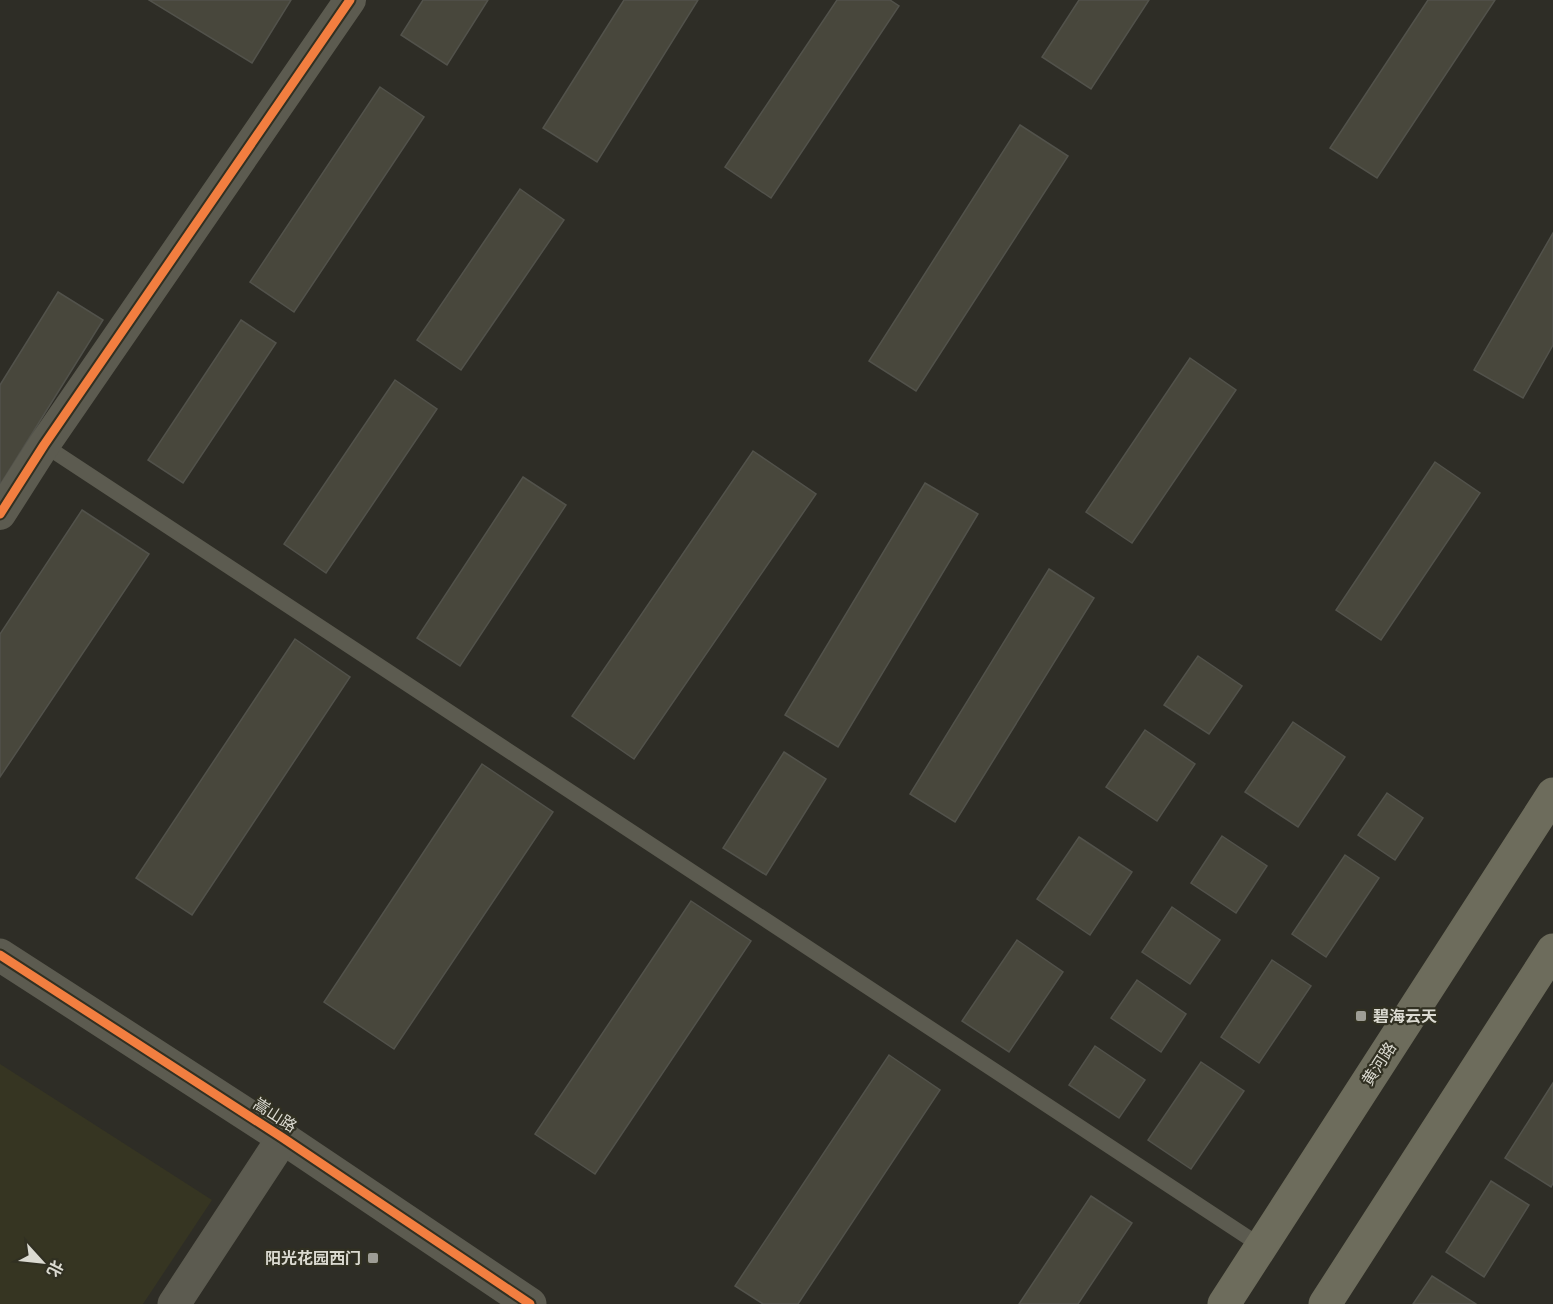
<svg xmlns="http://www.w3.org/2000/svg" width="1553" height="1304" viewBox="0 0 1553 1304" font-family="Cabin,'Noto Sans SC',sans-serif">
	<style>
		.built { fill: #363522 }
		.building { fill: #48473c; stroke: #52524b; stroke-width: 1.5 }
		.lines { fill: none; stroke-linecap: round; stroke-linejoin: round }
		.service { stroke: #5c5b50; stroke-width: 15 }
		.minor { stroke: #5c5b50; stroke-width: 32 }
		.tertiary { stroke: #5c5b50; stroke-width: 33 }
		.primary { stroke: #6d6c5c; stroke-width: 33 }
		.cycleway-casing { stroke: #313022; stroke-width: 13 }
		.cycleway { stroke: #f27e40; stroke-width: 9 }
		.poi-dot { fill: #9e9d95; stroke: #313022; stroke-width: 2 }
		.labels { text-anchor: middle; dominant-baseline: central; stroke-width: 4.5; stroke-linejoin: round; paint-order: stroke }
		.poi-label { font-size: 16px; font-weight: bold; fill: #dbdad1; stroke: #313022; text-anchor: start }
		.street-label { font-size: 16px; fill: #dbdad1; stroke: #313022 }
	</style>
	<rect width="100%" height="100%" fill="#2e2d26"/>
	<path class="built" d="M0,1064L212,1200L143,1304H0Z"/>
	<g class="building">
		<path d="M149,0H291L252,63Z"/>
		<path d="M423,0H488L447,65L401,35Z"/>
		<path d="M624,0H698L597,162L543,128Z"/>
		<path d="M837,0H890L899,6L771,198L725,167Z"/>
		<path d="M1079,0H1149L1091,89L1042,57Z"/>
		<path d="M1428,0H1495L1377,178L1330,148Z"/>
		<path d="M380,87L424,117L294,312L250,282Z"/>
		<path d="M1020,125L1068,156L916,391L869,361Z"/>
		<path d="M520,189L564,220L461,370L417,340Z"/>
		<path d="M1553,233V345L1523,398L1474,370Z"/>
		<path d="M58,292L103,320L0,485V385Z"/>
		<path d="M241,320L276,343L183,483L148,460Z"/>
		<path d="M1190,358L1236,390L1132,543L1086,512Z"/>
		<path d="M395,380L437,409L326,573L284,544Z"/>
		<path d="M753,451L816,494L634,759L572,716Z"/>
		<path d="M1435,462L1480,493L1381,640L1336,610Z"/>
		<path d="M523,477L566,505L460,666L417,638Z"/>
		<path d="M925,483L978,514L838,747L785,715Z"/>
		<path d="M82,510L149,554L0,777V634Z"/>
		<path d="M1049,569L1094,598L955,822L910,794Z"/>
		<path d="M295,639L350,677L192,915L136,878Z"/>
		<path d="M1198,656L1242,686L1209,734L1164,705Z"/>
		<path d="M1293,722L1345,757L1298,827L1245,792Z"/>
		<path d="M1145,730L1195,764L1157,821L1106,787Z"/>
		<path d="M784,752L826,779L766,875L723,848Z"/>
		<path d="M482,764L553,812L394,1049L324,1002Z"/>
		<path d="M1387,793L1423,818L1395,860L1358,835Z"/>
		<path d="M1222,836L1267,866L1236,913L1191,883Z"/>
		<path d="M1079,837L1132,872L1090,935L1037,899Z"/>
		<path d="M1345,855L1379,878L1326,957L1292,934Z"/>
		<path d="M691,901L751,941L595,1174L535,1134Z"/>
		<path d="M1172,907L1220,940L1190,984L1142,952Z"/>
		<path d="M1017,940L1063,972L1009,1052L962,1021Z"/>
		<path d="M1272,960L1311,986L1259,1063L1221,1037Z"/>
		<path d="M1137,980L1186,1014L1161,1052L1111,1018Z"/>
		<path d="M1095,1046L1145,1080L1119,1118L1069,1085Z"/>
		<path d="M889,1055L940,1090L798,1304H763L735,1286Z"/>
		<path d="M1201,1062L1244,1091L1191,1169L1148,1140Z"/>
		<path d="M1553,1083V1183L1551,1187L1505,1158Z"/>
		<path d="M1491,1181L1529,1205L1484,1277L1446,1252Z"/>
		<path d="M1091,1196L1132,1223L1078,1304H1019Z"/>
		<path d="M1432,1276L1476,1304H1413Z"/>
	</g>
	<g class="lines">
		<path class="service" d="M44,445L1261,1246"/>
		<path class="minor" d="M0,514L44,445L350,0"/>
		<g class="tertiary">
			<path d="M0,955L283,1138L530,1304"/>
			<path d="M174,1304L283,1138"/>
		</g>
		<g class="primary">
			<path d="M1224,1304L1553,794"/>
			<path d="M1325,1304L1553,950"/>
		</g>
		<g class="cycleway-casing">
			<g id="cycleway">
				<path d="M0,514L44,445L350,0"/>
				<path d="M0,955L283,1138L530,1304"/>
			</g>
		</g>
		<use href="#cycleway" class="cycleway"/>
	</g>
	<g class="poi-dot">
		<rect x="1355" y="1010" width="12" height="12" rx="3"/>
		<rect x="367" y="1252" width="12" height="12" rx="3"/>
	</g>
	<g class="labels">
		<g class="poi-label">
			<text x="1373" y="1016">碧海云天</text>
			<text x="361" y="1258" text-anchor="end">阳光花园西门</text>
		</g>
		<g class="street-label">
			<text transform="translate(1379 1064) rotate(-57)">黄河路</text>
			<text transform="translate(275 1115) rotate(33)">嵩山路</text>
		</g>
	</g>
	<g transform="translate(42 1262) rotate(117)" stroke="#313022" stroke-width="4.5" paint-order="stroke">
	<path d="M0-4.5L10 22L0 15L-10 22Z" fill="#dbdad1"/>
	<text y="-9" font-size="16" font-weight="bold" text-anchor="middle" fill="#dbdad1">北</text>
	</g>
</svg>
